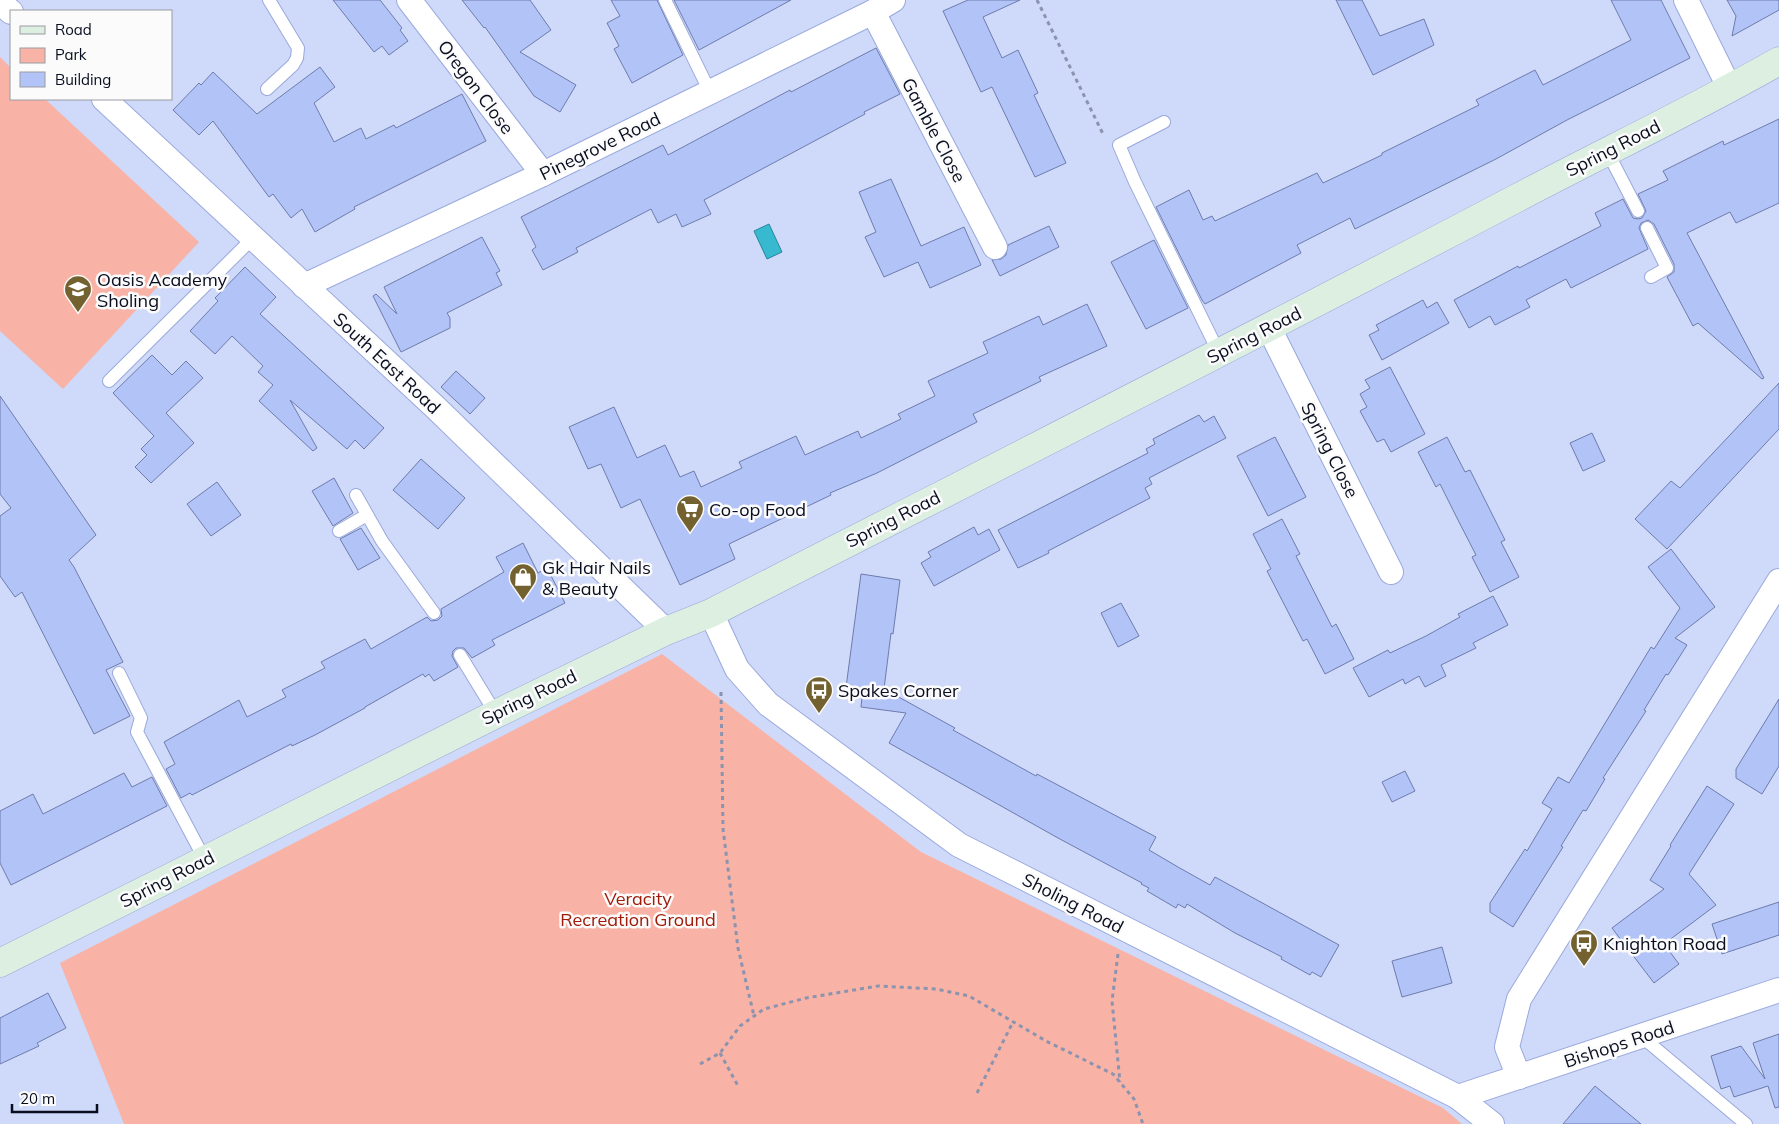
<svg xmlns="http://www.w3.org/2000/svg" width="1779" height="1124" viewBox="0 0 1779 1124" font-family="Mulish,sans-serif">
	<style>
		.green { fill: #f8b3a6 }
		.water { fill: #37b9cf; stroke: #29859a }
		.building { fill: #b2c3f7; stroke: #6e7cad }
		.lines { fill: none; stroke-linecap: round; stroke-linejoin: round }
		.lane-casing { stroke: #99a9dc; stroke-width: 14 }
		.street-casing { stroke: #99a9dc; stroke-width: 26 }
		.secondary-casing { stroke: #99a9dc; stroke-width: 29 }
		.path { stroke: #8b93ae; stroke-width: 3; stroke-dasharray: 4 4; stroke-linecap: butt }
		.lane { stroke: #fff; stroke-width: 12 }
		.street { stroke: #fff; stroke-width: 24 }
		.secondary { stroke: #dcefe0; stroke-width: 28 }
		.labels { text-anchor: middle; dominant-baseline: central; stroke-width: 5; stroke-linejoin: round; paint-order: stroke }
		.street-label { font-size: 18px; fill: #080d1f; stroke: #fbfbfb }
		.poi-label { font-size: 18px; fill: #080d1f; stroke: #fbfbfb; text-anchor: start }
		.park-label { font-size: 18px; fill: #a01b09; stroke: #fbfbfb }
	</style>
	<rect width="100%" height="100%" fill="#cfd9f9"/>
	<g class="green">
		<path d="M0,57L11,68V99H45L199,242L63,389L0,331Z"/>
		<path d="M662,654L921,852L1443,1108L1462,1124H124L60,963Z"/>
	</g>
	<path class="water" d="M769,224L782,252L767,259L754,231Z"/>
	<g class="building">
		<path d="M333,0H380L402,28L400,30L408,41L389,55L382,46L374,52Z"/>
		<path d="M462,0H530L551,30L520,52L576,85L560,112L534,96L485,27L484,28Z"/>
		<path d="M611,0H657L683,55L632,83L614,49L619,46L607,23L620,16Z"/>
		<path d="M674,0H791L699,50Z"/>
		<path d="M968,0H1020L983,17L1002,58L1018,50L1038,93L1034,95L1066,163L1035,177L992,87L981,92L943,11Z"/>
		<path d="M1336,0H1362L1380,36L1424,19L1434,45L1373,75Z"/>
		<path d="M1611,0H1661L1690,58L1567,120L1496,159L1355,229L1350,218L1297,245L1301,253L1205,304L1202,300L1156,207L1189,190L1203,220L1212,216L1215,221L1317,173L1323,183L1382,155V153L1479,105L1476,100L1535,70L1543,85L1631,40Z"/>
		<path d="M1727,0H1779V10L1732,36L1736,16Z"/>
		<path d="M876,48L900,94L864,112L865,114L704,200L711,214L682,227L676,214L658,223L651,209L576,248L578,252L543,270L532,250L536,247L521,217L663,145L668,155L790,90L791,92Z"/>
		<path d="M320,67L335,87L314,103L334,142L361,128L366,139L394,125L396,128L462,94L486,141L354,207L355,209L315,232L302,209L291,218L273,194L269,197L213,121L199,135L173,110L199,83L201,85L213,72L257,114Z"/>
		<path d="M1779,119V203L1736,223L1730,212L1687,233L1764,378L1762,379L1698,323L1693,326L1667,277L1674,272V264L1654,224L1648,220L1641,223L1639,228L1648,249L1571,288L1566,279L1526,300L1530,307L1495,325L1490,316L1469,328L1454,300L1518,266L1519,268L1601,226L1595,213L1623,199L1633,218L1638,219L1642,218L1646,211L1638,194L1668,180L1663,171L1723,141L1724,145Z"/>
		<path d="M891,179L921,246L964,227L981,265L930,288L918,262L884,277L865,237L876,232L859,192Z"/>
		<path d="M1049,226L1059,247L1000,276L992,260L1001,259L1006,255L1008,245Z"/>
		<path d="M482,237L500,271L496,273L502,285L447,313L450,318V328L401,352L373,296L376,294L397,314L384,287Z"/>
		<path d="M1154,240L1188,308L1146,329L1111,262Z"/>
		<path d="M245,267L276,297L260,314L384,428L364,449L355,440L347,449L290,400L317,448L313,451L259,401L273,385L258,372L263,366L232,336L215,354L190,331L218,301L215,298Z"/>
		<path d="M1423,300L1427,308L1437,302L1449,323L1382,360L1369,335L1379,330L1376,325Z"/>
		<path d="M1087,304L1107,346L1039,377L1041,381L973,414L977,422L877,473L830,493L831,495L729,544L735,559L680,585L640,499L621,508L601,464L588,469L569,427L614,407L637,458L665,445L680,477L694,471L701,487L742,468L739,462L796,436L805,455L858,431L861,438L901,419L898,414L935,396L928,381L988,353L983,342L1039,316L1043,325Z"/>
		<path d="M152,355L172,375L186,361L203,378L166,413L194,443L151,483L135,467L147,455L141,449L154,436L113,393Z"/>
		<path d="M1390,367L1425,434L1391,452L1384,439L1377,442L1360,411L1367,407L1360,394L1370,388L1365,380Z"/>
		<path d="M456,371L485,398L470,414L441,387Z"/>
		<path d="M1779,383V429L1667,549L1635,519L1671,481L1680,488Z"/>
		<path d="M0,396L96,535L69,560L74,567L123,662L106,670L130,716L94,734L22,592L15,597L0,576V516L11,508L0,494Z"/>
		<path d="M1199,415L1204,422L1214,416L1226,438L1149,478L1152,484L1145,488L1150,498L1048,551L1049,553L1018,568L998,530L1148,453L1146,449L1155,444L1153,439Z"/>
		<path d="M1592,433L1605,461L1583,471L1570,443Z"/>
		<path d="M1275,437L1306,497L1268,516L1237,456Z"/>
		<path d="M1447,437L1465,472L1470,470L1505,540L1501,542L1519,577L1490,592L1472,557L1476,555L1458,520L1440,484L1436,487L1418,452Z"/>
		<path d="M421,459L465,498L438,529L393,490Z"/>
		<path d="M334,478L353,513L333,526L312,491Z"/>
		<path d="M217,482L241,515L211,536L187,504Z"/>
		<path d="M1282,519L1300,554L1296,556L1332,627L1336,624L1354,659L1325,674L1307,639L1303,641L1267,571L1271,569L1253,534Z"/>
		<path d="M974,527L978,535L989,529L1000,550L934,586L921,563L931,557L928,552Z"/>
		<path d="M361,528L380,558L358,570L340,539Z"/>
		<path d="M523,543L538,573L547,568L565,603L492,640L495,645L472,658L464,648H456L453,651L452,656L458,667L434,681L429,674L425,677L423,674L365,707V708L315,735L292,746L291,744L192,795L190,793L181,798L166,769L175,764L164,742L239,700L247,717L286,697L282,690L325,668L321,662L365,639L371,649L427,617L431,621L438,620L442,616L441,609L504,572L496,557Z"/>
		<path d="M1671,549L1715,607L1675,638L1687,645L1668,675L1666,674L1644,710L1646,711L1603,778L1605,779L1586,811L1583,810L1561,846L1563,847L1513,927L1490,912V903L1525,849L1527,851L1552,809L1542,803L1558,777L1569,783L1651,647L1654,649L1680,608L1648,567Z"/>
		<path d="M861,574L900,580L893,634L891,633L884,689L955,728L953,730L1036,776L1037,774L1156,837L1149,850L1178,867L1210,885L1215,877L1339,945L1321,977L1312,972L1310,975L1281,959L1282,957L1235,933L1187,904L1185,908L1178,904L1176,908L1147,891L1149,888L1141,884L1142,883L1058,838L889,743L906,713L861,707L862,697L845,695Z"/>
		<path d="M1493,596L1508,625L1473,643L1476,648L1441,665L1446,676L1425,687L1419,676L1405,684L1403,679L1369,697L1353,668L1388,650L1390,653L1426,636L1460,617L1458,614Z"/>
		<path d="M1121,603L1139,636L1118,647L1101,613Z"/>
		<path d="M1779,699V766L1762,794L1736,778V769Z"/>
		<path d="M1405,771L1415,791L1392,802L1382,782Z"/>
		<path d="M124,773L132,787L152,777L167,806L11,885L0,863V811L33,794L43,814Z"/>
		<path d="M1707,786L1734,804L1689,874L1716,905L1664,944L1679,964L1654,983L1612,928L1664,889L1650,880L1671,846L1670,845Z"/>
		<path d="M1779,902V935L1722,954L1712,924Z"/>
		<path d="M1442,947L1452,983L1402,997L1392,961Z"/>
		<path d="M48,993L66,1028L37,1043L39,1046L0,1064V1018Z"/>
		<path d="M1779,1034V1107L1775,1108L1768,1086L1734,1097L1730,1086L1721,1089L1711,1056L1741,1046L1765,1079L1753,1043Z"/>
		<path d="M1595,1086L1641,1124H1563Z"/>
	</g>
	<g class="lines">
		<g class="lane-casing">
			<g id="lane">
				<path d="M665,0L710,92"/>
				<path d="M267,89L293,65L297,58L298,48L269,0"/>
				<path d="M1164,122L1119,145L1135,182L1219,353"/>
				<path d="M1607,151L1638,211"/>
				<path d="M1647,228L1667,268L1651,277"/>
				<path d="M109,381L253,238"/>
				<path d="M356,495L382,541L434,613"/>
				<path d="M339,531L367,515"/>
				<path d="M460,655L496,714"/>
				<path d="M119,673L141,718L137,732L205,860"/>
				<path d="M1642,1037L1746,1124"/>
			</g>
		</g>
		<g class="street-casing">
			<g id="street">
				<path d="M409,0L543,174"/>
				<path d="M1686,0L1730,89"/>
				<path d="M0,2L11,12"/>
				<path d="M873,12L995,247"/>
				<path d="M104,99L434,406L666,631"/>
				<path d="M304,286L543,174L873,12L893,0"/>
				<path d="M1269,328L1391,572"/>
				<path d="M711,613L737,669L768,704L959,845L1458,1097L1492,1124"/>
				<path d="M1519,1077L1507,1047L1519,999L1779,581"/>
				<path d="M1458,1097L1779,990"/>
			</g>
		</g>
		<g class="secondary-casing">
			<path id="secondary" d="M0,963L496,714L666,631L711,613C980,475 1249,339 1517,198C1604,152 1693,110 1779,61"/>
		</g>
		<g class="path">
			<path d="M1037,0L1103,134"/>
			<path d="M721,692L723,829L738,948L754,1016"/>
			<path d="M1118,954L1112,1001L1120,1082"/>
			<path d="M720,1053L738,1086"/>
			<path d="M700,1064L720,1053L740,1026L764,1009L806,998L878,986L936,989L969,996L1046,1041L1113,1074L1134,1099L1143,1124"/>
			<path d="M977,1093L1013,1022"/>
		</g>
		<use href="#lane" class="lane"/>
		<use href="#street" class="street"/>
		<use href="#secondary" class="secondary"/>
	</g>
	<defs>
		<g id="school-pin" transform="scale(1.4375)"><path d="M0 17L-7.5 6A9.5 9.5 0 1 1 7.5 6Z" fill="#736230" stroke="#fbfbfb"/><path d="M0-5L7-2L0 1L-7-2ZM-4 1L0 2.5L4 1V4Q0 6-4 4Z" fill="#fff"/></g>
		<g id="supermarket-pin" transform="scale(1.4375)"><path d="M0 17L-7.5 6A9.5 9.5 0 1 1 7.5 6Z" fill="#736230" stroke="#fbfbfb"/><path d="M-6-5.5h2.5l.6 2H6L4.5 2H-2.5L-4.4-4H-6ZM-1.5 3.2a1.3 1.3 0 1 0 .1 0ZM3 3.2a1.3 1.3 0 1 0 .1 0Z" fill="#fff"/></g>
		<g id="shop-pin" transform="scale(1.4375)"><path d="M0 17L-7.5 6A9.5 9.5 0 1 1 7.5 6Z" fill="#736230" stroke="#fbfbfb"/><path d="M-5-2.5h2.3a2.7 3.5 0 0 1 5.4 0H5L5.5 6h-11ZM-1.5-2.5h3a1.5 2.3 0 0 0-3 0Z" fill="#fff"/></g>
		<g id="bus-pin" transform="scale(1.4375)"><path d="M0 17L-7.5 6A9.5 9.5 0 1 1 7.5 6Z" fill="#736230" stroke="#fbfbfb"/><path d="M-5-6H5V4H4V6H2V4H-2V6H-4V4H-5ZM-3.5-4V0h7V-4ZM-3.5 1.2v1.5H-2V1.2ZM2 1.2v1.5H3.5V1.2Z" fill="#fff"/></g>
	</defs>
	<g fill-rule="evenodd">
		<use href="#school-pin" x="78" y="289"/>
		<use href="#supermarket-pin" x="690" y="509"/>
		<use href="#shop-pin" x="523" y="577"/>
		<use href="#bus-pin" x="819" y="690"/>
		<use href="#bus-pin" x="1584" y="943"/>
	</g>
	<g class="labels">
		<g class="street-label">
			<text transform="translate(476 87) rotate(53)">Oregon Close</text>
			<text transform="translate(934 130) rotate(62)">Gamble Close</text>
			<text transform="translate(600 146) rotate(-26)">Pinegrove Road</text>
			<text transform="translate(1613 148) rotate(-27)">Spring Road</text>
			<text transform="translate(1254 335) rotate(-27)">Spring Road</text>
			<text transform="translate(387 363) rotate(43)">South East Road</text>
			<text transform="translate(1330 450) rotate(63)">Spring Close</text>
			<text transform="translate(893 519) rotate(-27)">Spring Road</text>
			<text transform="translate(529 697) rotate(-26)">Spring Road</text>
			<text transform="translate(167 879) rotate(-27)">Spring Road</text>
			<text transform="translate(1073 903) rotate(27)">Sholing Road</text>
			<text transform="translate(1619 1044) rotate(-18)">Bishops Road</text>
		</g>
		<g class="poi-label">
			<text x="97" y="279">Oasis Academy<tspan x="97" dy="21">Sholing</tspan></text>
			<text x="709" y="509">Co-op Food</text>
			<text x="542" y="567">Gk Hair Nails<tspan x="542" dy="21">&amp; Beauty</tspan></text>
			<text x="838" y="690">Spakes Corner</text>
			<text x="1603" y="943">Knighton Road</text>
		</g>
		<g class="park-label">
			<text x="638" y="898">Veracity<tspan x="638" dy="21">Recreation Ground</tspan></text>
		</g>
	</g>
	<rect x="10" y="10" width="162" height="90" fill="#fbfbfb" stroke="#9a9ca3"/>
	<rect x="20" y="26" width="25" height="8" fill="#dcefe0" stroke="#9a9ca3"/>
	<text x="55" y="35" font-size="15" fill="#080d1f">Road</text>
	<rect x="20" y="48" width="25" height="15" fill="#f8b3a6" stroke="#9a9ca3"/>
	<text x="55" y="60" font-size="15" fill="#080d1f">Park</text>
	<rect x="20" y="72" width="25" height="15" fill="#b2c3f7" stroke="#9a9ca3"/>
	<text x="55" y="85" font-size="15" fill="#080d1f">Building</text>
	<path d="M12 1104v8h85v-8" fill="none" stroke="#080d1f" stroke-width="2.5"/>
	<text x="20" y="1104" font-size="15" fill="#080d1f" stroke="#fbfbfb" stroke-width="4" paint-order="stroke">20 m</text>
</svg>
